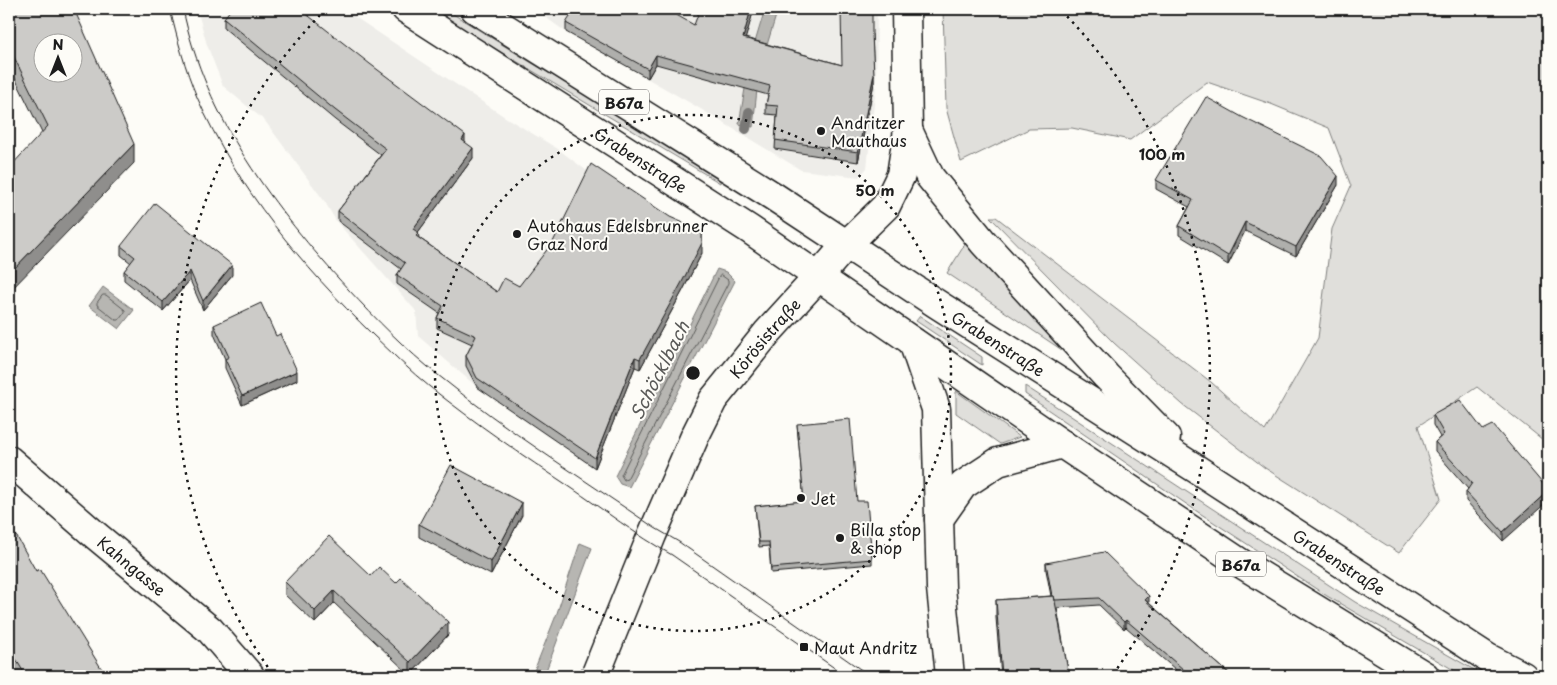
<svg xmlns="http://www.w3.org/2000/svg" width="1557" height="685" viewBox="0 0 1557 685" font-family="'Playpen Sans',sans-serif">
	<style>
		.built { fill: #eeede9 }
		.green { fill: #e0dfdb; stroke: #7e7e7c }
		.water { fill: #b7b6b2; stroke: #797876 }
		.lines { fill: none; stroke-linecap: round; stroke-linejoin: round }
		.shore { stroke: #5a5a58; stroke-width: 1 }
		.stream { stroke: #797876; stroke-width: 10 }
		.minor-casing { stroke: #1c1c1c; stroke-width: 31 }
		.major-casing { stroke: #1c1c1c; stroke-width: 31 }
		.minor { stroke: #fdfcf7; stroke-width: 28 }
		.major { stroke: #fdfcf7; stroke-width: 28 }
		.tram { stroke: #1c1c1c; stroke-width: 1 }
		.wall { fill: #afafac; stroke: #1c1c1c }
		.shaded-wall { fill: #8f8e8c; stroke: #1c1c1c }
		.building { fill: #cccbc8; stroke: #1c1c1c; fill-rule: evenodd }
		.ring { fill: none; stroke: #1c1c1c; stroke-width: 2.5; stroke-dasharray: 2.5 5 }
		.poi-dot { fill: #1c1c1c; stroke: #fdfcf7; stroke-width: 2 }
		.labels { text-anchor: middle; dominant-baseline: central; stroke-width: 4; stroke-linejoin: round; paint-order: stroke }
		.shield { fill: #fdfcf7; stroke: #605f5e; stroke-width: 1 }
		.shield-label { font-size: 15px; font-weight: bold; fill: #1c1c1c }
		.poi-label { font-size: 16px; fill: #1c1c1c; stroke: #fdfcf7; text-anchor: start }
		.street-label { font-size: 16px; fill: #1c1c1c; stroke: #fdfcf7 }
		.water-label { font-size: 18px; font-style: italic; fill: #5a5a58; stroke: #fdfcf7 }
		.centre { fill: #1c1c1c; stroke: #fdfcf7; stroke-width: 2.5 }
		.ring-label { font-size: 15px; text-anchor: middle; font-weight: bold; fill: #1c1c1c; stroke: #fdfcf7; stroke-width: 4; stroke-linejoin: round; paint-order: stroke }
	</style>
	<rect width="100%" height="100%" fill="#fdfcf7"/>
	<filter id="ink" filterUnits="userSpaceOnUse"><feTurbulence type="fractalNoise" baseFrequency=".02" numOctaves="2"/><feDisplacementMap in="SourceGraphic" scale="10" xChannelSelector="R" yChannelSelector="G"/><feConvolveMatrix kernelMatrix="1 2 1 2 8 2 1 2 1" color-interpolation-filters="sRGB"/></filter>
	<g filter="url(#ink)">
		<g class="built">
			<path d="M197,9H343L505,117L558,149L591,174L670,226L702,241V253L640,369L635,367L595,468L477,387L418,336L416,311L336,221L325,202L265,121L223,86L207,45Z"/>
			<path d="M534,9H877L876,86L867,168L859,177L801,170L699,108L566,32Z"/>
		</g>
		<g class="green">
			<path d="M429,9H445L532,63L721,176L720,183Z"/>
			<path d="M943,9H1548V444L1477,387L1418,426L1441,499L1399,553L1265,468L1182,404L1114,343L990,217H996L1211,382L1265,431L1318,338L1332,229L1351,186L1329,128L1271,104L1207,82L1130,140L1072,128L1029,129L961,162L946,108Z"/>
			<path d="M967,241L1066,349L1059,348L947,273Z"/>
			<path d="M920,316L982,357V365L916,321Z"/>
			<path d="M1025,386L1355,602L1485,676H1464L1327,596L1198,512L1025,394Z"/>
			<path d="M956,391L1020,437L1000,444L956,413Z"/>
		</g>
		<g class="water">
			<path d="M765,9H778L759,71L753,127L739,124L750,59Z"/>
			<path d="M717,269L726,272L735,281L629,487L620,484L615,476Z"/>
			<path d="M103,287L134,310L119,329L89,306Z"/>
			<path d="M580,543L592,548L544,676H532L557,613Z"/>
		</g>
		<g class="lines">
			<g class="shore">
				<path d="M721,275L728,280V283L627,479L624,480L621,475L719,277Z"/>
				<path d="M103,295H106L125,310V312L119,320H116L97,305V303Z"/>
			</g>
			<path class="stream" d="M746,129L749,112"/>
			<g class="minor-casing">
				<g id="minor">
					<path id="s1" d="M9,460L94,534L210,630L250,676"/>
					<path id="s2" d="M595,676L652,535L695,436L713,400L767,333L819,276"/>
				</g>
			</g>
			<g class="major-casing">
				<g id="major">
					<path id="s3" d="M406,9L749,229L1062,444L1242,564L1425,676"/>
					<path id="s4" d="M475,9L773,196L937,304L1198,470L1488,658L1523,676"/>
					<path d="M908,130L930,177L983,242L1106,376L1166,437"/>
					<path d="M819,276L846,245L886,206L901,175L908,130L906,9"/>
					<path d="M913,342L936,409L941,588L950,676"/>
					<path d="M939,519L963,485L998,462L1062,444"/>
				</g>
			</g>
			<use href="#minor" class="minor"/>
			<use href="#major" class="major"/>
			<g class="tram">
				<path d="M170,9C177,38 185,69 197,97C237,188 302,266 373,335C392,353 410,371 430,387C475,423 522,455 570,487C604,510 636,535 672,555L846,676"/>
				<path d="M183,9C205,118 275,209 348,289C376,319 406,350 438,375C507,431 582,478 655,528L679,542L870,676"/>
			</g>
		</g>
		<g class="wall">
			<path d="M9,9L134,163L42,133L9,66Z"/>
			<path d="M754,9L745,38L842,65L872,34L874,83L858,162L775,149L777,115L766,114V105L768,95L656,64L648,78L566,32V23L694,25Z"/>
			<path d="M224,18L465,142L473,158L418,232L419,238L497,292L519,286L702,253L682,292L640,369L635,367L595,468L477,387L466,366V356L472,344L437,328V318L439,313L397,284V275L401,269L338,221V211L381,155L335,120L224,28Z"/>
			<path d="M1156,180L1338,185L1296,256L1245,231L1228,265L1179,235V226L1189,207L1156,189Z"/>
			<path d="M121,246L232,275L203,310L190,280L163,311L124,280V271L131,263L121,255Z"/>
			<path d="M214,325L297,380L242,405L225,368V359L214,334Z"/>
			<path d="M1433,415L1483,430L1548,490L1503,541L1466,501V492L1468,489L1435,451V442L1440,437L1433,425Z"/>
			<path d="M797,424L857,501L872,559V564L771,573L769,546L759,547L755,506L804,501Z"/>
			<path d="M522,515L491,575L419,537V524Z"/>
			<path d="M9,531L36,571L106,676H19L14,669V665L9,658Z"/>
			<path d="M1046,563L1149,603L1232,676H1183L1126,627L1124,629L1099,605L1057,608L1069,676H1001L996,618V600L1051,596L1046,570Z"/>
			<path d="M371,576L448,635L410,675L334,603L315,623L285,595V582Z"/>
		</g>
		<g class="shaded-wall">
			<path d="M751,9H754L743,47V38Z"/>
			<path d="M656,55V64L648,78V69Z"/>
			<path d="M874,74V83L858,162V152Z"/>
			<path d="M465,135V145L462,140Z"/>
			<path d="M134,144V163L9,292V274Z"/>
			<path d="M473,148V158L413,239V229Z"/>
			<path d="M1338,176V185L1296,256V247Z"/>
			<path d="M1245,222V231L1228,265V256Z"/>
			<path d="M702,231V253L682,292L640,369V359Z"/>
			<path d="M232,265V275L203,310V301Z"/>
			<path d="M190,271V280L163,311V302Z"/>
			<path d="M635,357V367L595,468V458Z"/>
			<path d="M297,371V380L242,405V396Z"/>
			<path d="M1548,491V501L1503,541V532Z"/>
			<path d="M522,503V515L491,575V562Z"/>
			<path d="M334,591V603L315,623V611Z"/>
			<path d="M1149,596V603L1145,600Z"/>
			<path d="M1126,620V627L1124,629V622Z"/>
			<path d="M448,622V635L410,675V662Z"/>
		</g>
		<g class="building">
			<path d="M9,9H74L134,144L9,274V168L48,126L9,47ZM42,42H72V72H42Z"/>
			<path d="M231,9H300L370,64L465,135L462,140L473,148L413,229L419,233L416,236L497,292L504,278L519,286L553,242L591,164L670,217L702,231V243L682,282L640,359L635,357L595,458L477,378L466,356L476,336L437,318L443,306L397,275L405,263L338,211L386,149L335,110L224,18Z"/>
			<path d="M575,9H666L694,25L700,9H751L743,38L842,65L841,9H872V34L874,74L858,152L775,140L778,106L766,105L770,86L656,55L648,69L566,23Z"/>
			<path d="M1206,97L1242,117L1321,156L1338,176L1296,247L1245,222L1228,256L1179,226L1193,200L1156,180Z"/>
			<path d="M155,203L232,265L203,301L190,271L163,302L124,271L135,257L121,246Z"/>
			<path d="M261,303L276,336L280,334L297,371L242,396L225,359L229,357L214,325Z"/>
			<path d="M1460,400L1483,430L1493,425L1548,490V491L1503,532L1466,492L1472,483L1435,442L1444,434L1433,415Z"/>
			<path d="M850,419L857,501H867L872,559L771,568L769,542H759L755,506L804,501L797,424Z"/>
			<path d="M451,465L522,503L491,562L419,524Z"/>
			<path d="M9,531L17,537L36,571L40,569L106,676H26L14,656L16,655L9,645Z"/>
			<path d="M329,536L371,576L379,567L396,583L401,578L448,622L410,662L334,591L315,611L285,582Z"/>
			<path d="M1104,552L1149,596L1145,600L1232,676H1191L1126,620L1124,622L1099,598L1055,600L1054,596H1052L1046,563Z"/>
			<path d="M1054,596L1069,676H1002L996,600Z"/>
		</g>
	</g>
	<g class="ring">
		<circle cx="693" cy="373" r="258"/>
		<path d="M272 673A517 517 0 0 1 324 11M1062 11A517 517 0 0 1 1114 673"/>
	</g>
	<g class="poi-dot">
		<circle cx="821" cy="131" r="5"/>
		<circle cx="517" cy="234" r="5"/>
		<circle cx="801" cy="498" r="5"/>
		<circle cx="840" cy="538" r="5"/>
		<rect x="799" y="642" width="10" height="10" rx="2.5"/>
	</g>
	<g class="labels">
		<g class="shield">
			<rect x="599" y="89.5" width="50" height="25" rx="4"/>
			<rect x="1216" y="551.5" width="50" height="25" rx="4"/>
		</g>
		<g class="shield-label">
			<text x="624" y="102">B67a</text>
			<text x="1241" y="564">B67a</text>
		</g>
		<g class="poi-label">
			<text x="831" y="122">Andritzer<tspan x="831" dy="18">Mauthaus</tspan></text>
			<text x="527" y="225">Autohaus Edelsbrunner<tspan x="527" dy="18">Graz Nord</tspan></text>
			<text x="811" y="498">Jet</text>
			<text x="850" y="529">Billa stop<tspan x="850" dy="18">&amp; shop</tspan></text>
			<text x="814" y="647">Maut Andritz</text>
		</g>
		<g class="street-label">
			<text stroke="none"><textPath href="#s3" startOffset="279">Grabenstraße</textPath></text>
			<text stroke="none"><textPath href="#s2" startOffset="381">Körösistraße</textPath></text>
			<text stroke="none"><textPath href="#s4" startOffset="621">Grabenstraße</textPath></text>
			<text stroke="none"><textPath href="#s4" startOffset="1026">Grabenstraße</textPath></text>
			<text stroke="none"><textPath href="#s1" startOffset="162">Kahngasse</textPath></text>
		</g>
		<g class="water-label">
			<text transform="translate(659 370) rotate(-63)">Schöcklbach</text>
		</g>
	</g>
	<circle cx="693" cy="373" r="8" class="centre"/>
	<g class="ring-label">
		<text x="1162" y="160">100 m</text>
		<text x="875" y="196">50 m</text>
	</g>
	<rect width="1557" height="685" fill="none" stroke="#fdfcf7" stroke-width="30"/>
	<rect x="15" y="15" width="1527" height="655" fill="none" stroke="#1c1c1c" stroke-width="2" filter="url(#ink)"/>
	<g transform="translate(58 58)"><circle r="24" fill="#fdfcf7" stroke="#a3a29f"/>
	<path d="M0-4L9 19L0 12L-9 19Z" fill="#1c1c1c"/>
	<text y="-8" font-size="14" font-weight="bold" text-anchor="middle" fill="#1c1c1c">N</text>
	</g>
</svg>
